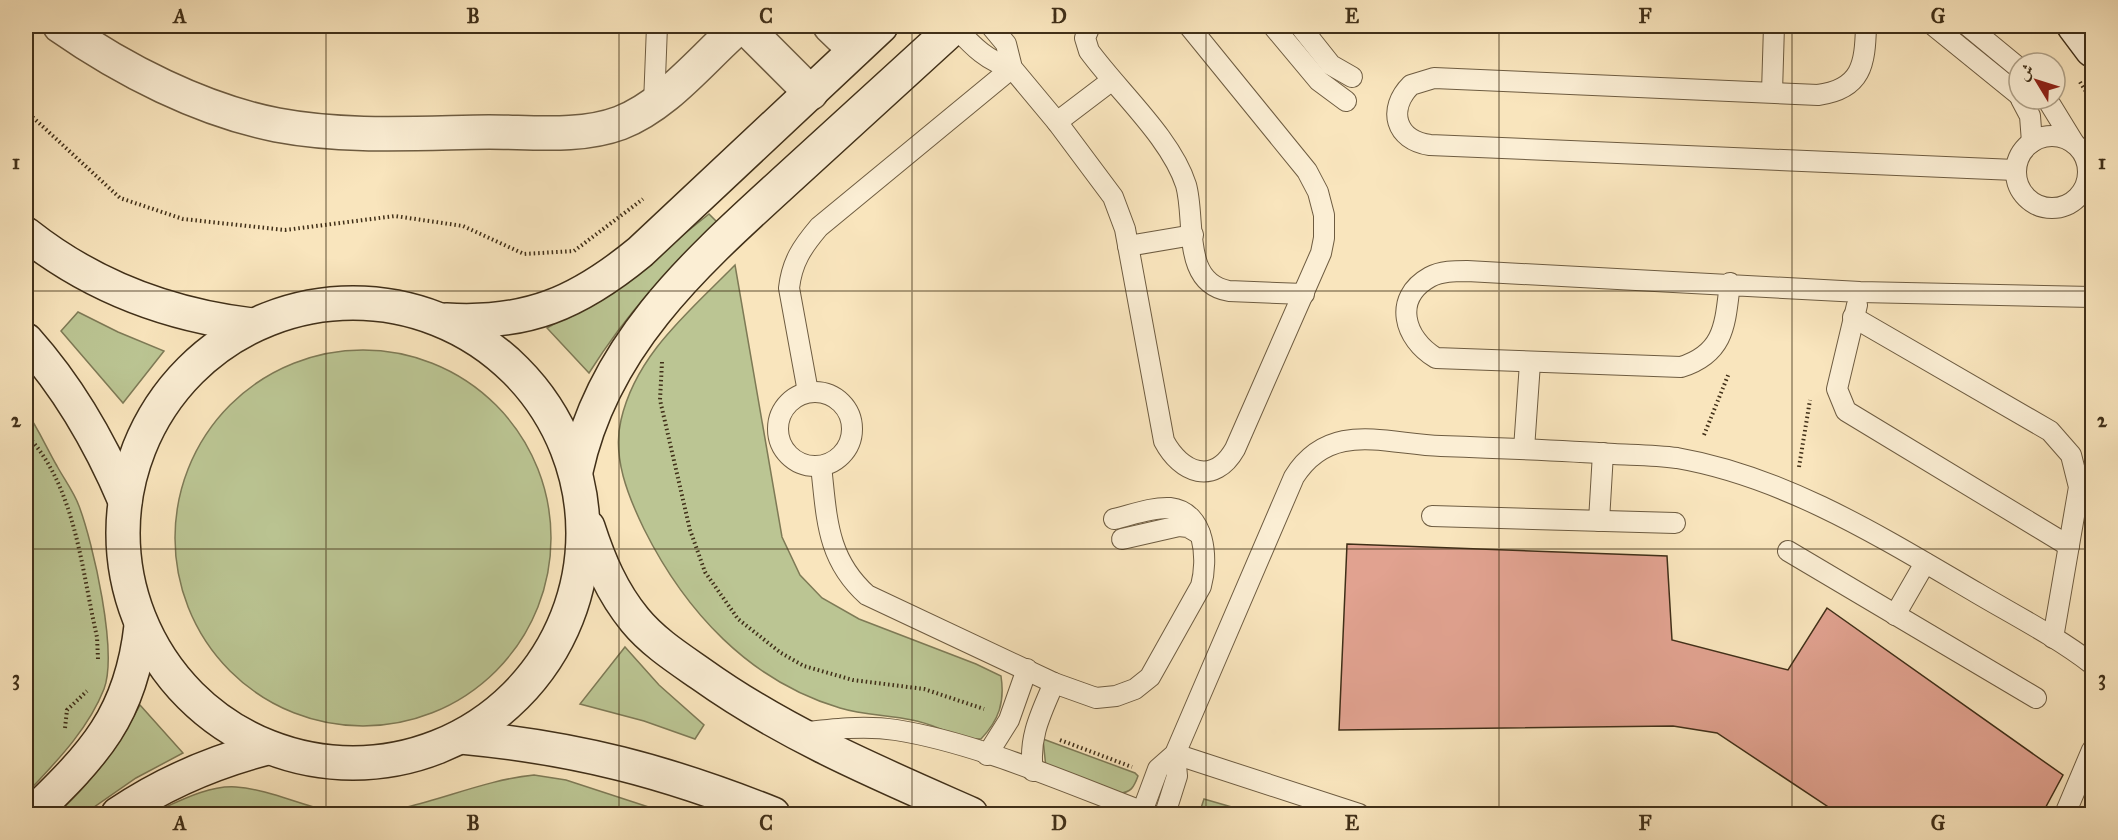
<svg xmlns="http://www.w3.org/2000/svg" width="2118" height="840" viewBox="0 0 2118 840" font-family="'IM FELL Great Primer',Amiri,serif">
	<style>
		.green { fill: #bbc593; stroke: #7e7a56; stroke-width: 1.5 }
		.building { fill: #e1a290; stroke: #402f18; stroke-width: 1.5 }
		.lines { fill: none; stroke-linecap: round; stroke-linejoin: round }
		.lane-casing { stroke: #6e5c41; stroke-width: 22 }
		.street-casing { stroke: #6e5c41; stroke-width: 36 }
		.secondary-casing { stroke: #402f18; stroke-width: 36 }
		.path { stroke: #402f18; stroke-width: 4; stroke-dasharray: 1.5 3; stroke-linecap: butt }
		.lane { stroke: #fbeed4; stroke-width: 20 }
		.street { stroke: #fbeed4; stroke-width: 33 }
		.secondary { stroke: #fbeed4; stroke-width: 33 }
		.grid { fill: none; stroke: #402f18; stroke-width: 1.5; stroke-opacity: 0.55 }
		.neatline { fill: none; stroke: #402f18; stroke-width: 2 }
		.grid-label { font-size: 20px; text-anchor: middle; font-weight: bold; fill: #402f18 }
	</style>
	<rect width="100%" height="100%" fill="#f9e5bd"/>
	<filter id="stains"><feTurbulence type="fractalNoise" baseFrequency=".00333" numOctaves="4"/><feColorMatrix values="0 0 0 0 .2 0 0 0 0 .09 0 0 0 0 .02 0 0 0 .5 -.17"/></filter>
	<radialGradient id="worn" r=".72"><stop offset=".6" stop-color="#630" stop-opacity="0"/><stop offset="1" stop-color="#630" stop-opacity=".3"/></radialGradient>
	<g class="green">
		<path d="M709,214L719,224C666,270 627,313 589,373L547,328C607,296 657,256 709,214Z"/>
		<path d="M735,265L782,537L800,575L822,598L859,619L976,664L1001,676C1005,702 999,720 981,739C956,739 936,724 912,720C888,715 863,715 840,708C749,681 685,611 644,529C628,496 612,457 621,420C636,354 690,311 735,265Z"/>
		<path d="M78,312L118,332L164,351L123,403L61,331Z"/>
		<circle cx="363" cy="538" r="188"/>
		<path d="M26,411C38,428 46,447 57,466C64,479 74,492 79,506C93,543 118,652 104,689C88,730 55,763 26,794Z"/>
		<path d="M625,647L659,685L704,725L695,739L644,721L580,704Z"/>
		<path d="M140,705L183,753L136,778L84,814H57C92,782 118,747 140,705Z"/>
		<path d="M1043,739L1135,773L1138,776C1134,787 1131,793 1119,793L1046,768Z"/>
		<path d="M534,775L566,780L670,814H150C176,803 207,785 236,787C279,790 318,816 361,814C421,811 474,781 534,775Z"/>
		<path d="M1204,799L1256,814H1213L1200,811Z"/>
	</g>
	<path class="building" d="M1347,544L1667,556L1672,640L1788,670L1827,608L2063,775L2042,814H1839L1717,733L1673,726L1339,730Z"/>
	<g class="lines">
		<g class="lane-casing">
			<g id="lane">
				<path d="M954,26C972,45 986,61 1012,68"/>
				<path d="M991,26L1006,44L1012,68L1057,122L1113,197L1125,229L1164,441C1181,473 1214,486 1235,449L1321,253L1324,238V215L1318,192L1307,171L1189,26"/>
				<path d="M1090,26L1085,38L1089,51C1119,92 1171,138 1186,185C1196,220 1181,283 1229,291L1304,294"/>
				<path d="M1273,26L1319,81L1346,101"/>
				<path d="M1300,26L1331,65L1352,77"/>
				<path d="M1866,26C1865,64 1862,89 1818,95L1434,78L1411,85C1387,109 1395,140 1430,145L2015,170"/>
				<path d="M1934,26L2019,95"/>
				<path d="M1968,26L2019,68"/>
				<path d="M1772,92L1774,26"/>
				<path d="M2021,99L2030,116L2032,142"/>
				<path d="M2047,99L2074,143"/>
				<path d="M654,104L657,26"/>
				<path d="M1057,122L1111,81"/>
				<circle cx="2052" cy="172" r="36"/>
				<path d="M1128,246L1193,235"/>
				<path d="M1730,283C1725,324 1725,353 1681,367L1436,358C1404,339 1392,298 1430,277C1441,271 1455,271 1467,271L1860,292L2092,297"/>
				<path d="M1857,305L1837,389L1846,411L2069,546"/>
				<path d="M1853,317L2050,431L2071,455L2079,487L2053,638"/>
				<circle cx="815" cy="429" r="37"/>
				<path d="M808,392L789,288C792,262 802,247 819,227L1012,68"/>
				<path d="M1524,449L1530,363"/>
				<path d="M821,466C827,517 826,558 867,595L1054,683L1096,698L1116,696L1135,689L1150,677L1201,586C1208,560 1206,512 1170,508C1152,507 1131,515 1114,519"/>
				<path d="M1432,516L1675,523"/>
				<path d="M1599,521L1603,453"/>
				<path d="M1122,539L1179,526L1188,527L1200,534"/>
				<path d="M1788,551L2036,698"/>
				<path d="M1895,615L1925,563"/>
				<path d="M800,733C832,729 864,725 896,730C978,743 1072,785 1149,814"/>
				<path d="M1175,754L1359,814"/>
				<path d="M987,755L1009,720L1027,669"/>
				<path d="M1033,771C1028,738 1041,713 1054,683"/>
				<path d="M1142,812L1158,769L1175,754L1294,477C1330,420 1385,444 1441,446C1499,448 1556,450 1614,454C1634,455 1656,455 1677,458C1786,477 1883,538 1977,593C2016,616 2057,637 2092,664"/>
				<path d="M1165,814L1177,776L1175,754"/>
				<path d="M2065,814L2092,750"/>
			</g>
		</g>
		<g class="street-casing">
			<g id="street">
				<path d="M60,26C123,70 201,110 277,125C346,138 419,133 489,132C531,132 580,138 620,123C664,106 698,64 732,33"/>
				<path d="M830,26L855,50"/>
				<path d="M751,33L811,93"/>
			</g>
		</g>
		<g class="secondary-casing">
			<g id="secondary">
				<path d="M2074,26L2092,50"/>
				<path d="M26,234C93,287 168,315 252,325"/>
				<circle cx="353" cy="533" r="230"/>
				<path d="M446,320C527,325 578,303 640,252L881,26"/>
				<path d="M26,340C69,388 100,442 125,501"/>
				<path d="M576,471C604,341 700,259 794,173C848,124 901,75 955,26"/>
				<path d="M588,527C599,561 612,592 635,620C653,642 678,658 701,674C785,734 878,773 971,814"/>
				<path d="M461,737C577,748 665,771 773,814"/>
				<path d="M32,814C94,754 131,716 141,626"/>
				<path d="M118,814C164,783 213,762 267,748"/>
			</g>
		</g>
		<g class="path">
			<path d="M2080,82L2092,101"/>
			<path d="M26,111L120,198L183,219L285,230L395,216L463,226L524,254L574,251L643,199"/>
			<path d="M662,362L660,400L690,530L705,572L738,619L781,653L804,666L853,680L924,689L984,709"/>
			<path d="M26,434C76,487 81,568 97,637L98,659"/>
			<path d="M1704,435L1729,373"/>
			<path d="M1799,467L1810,400"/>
			<path d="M65,728L67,710L87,691"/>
			<path d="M1060,740L1132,767"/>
		</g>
		<use href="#lane" class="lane"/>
		<use href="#street" class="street"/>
		<use href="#secondary" class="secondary"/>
	</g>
	<path class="grid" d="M326,26V814M619,26V814M912,26V814M1206,26V814M1499,26V814M1792,26V814M26,291H2092M26,549H2092"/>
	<rect width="2118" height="840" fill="none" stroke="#f9e5bd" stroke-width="66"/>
	<g transform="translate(2037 81) rotate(308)"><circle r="28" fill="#fbeed4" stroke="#b0a289" stroke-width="1.5"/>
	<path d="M0-4.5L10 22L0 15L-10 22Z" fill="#8f2418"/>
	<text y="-9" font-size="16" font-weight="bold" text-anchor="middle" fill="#402f18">ش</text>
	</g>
	<rect x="33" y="33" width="2052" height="774" class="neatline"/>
	<g class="grid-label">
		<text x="180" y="23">A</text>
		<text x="473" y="23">B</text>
		<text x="766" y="23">C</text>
		<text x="1059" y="23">D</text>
		<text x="1352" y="23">E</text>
		<text x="1645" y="23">F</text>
		<text x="1938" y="23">G</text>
		<text x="16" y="169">1</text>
		<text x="2102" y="169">1</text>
		<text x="16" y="427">2</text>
		<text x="2102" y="427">2</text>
		<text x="16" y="685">3</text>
		<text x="2102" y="685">3</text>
		<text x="180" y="830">A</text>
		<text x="473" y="830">B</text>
		<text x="766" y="830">C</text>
		<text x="1059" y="830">D</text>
		<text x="1352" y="830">E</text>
		<text x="1645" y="830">F</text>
		<text x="1938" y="830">G</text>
	</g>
	<rect width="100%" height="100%" filter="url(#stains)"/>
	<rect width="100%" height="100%" fill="url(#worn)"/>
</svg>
